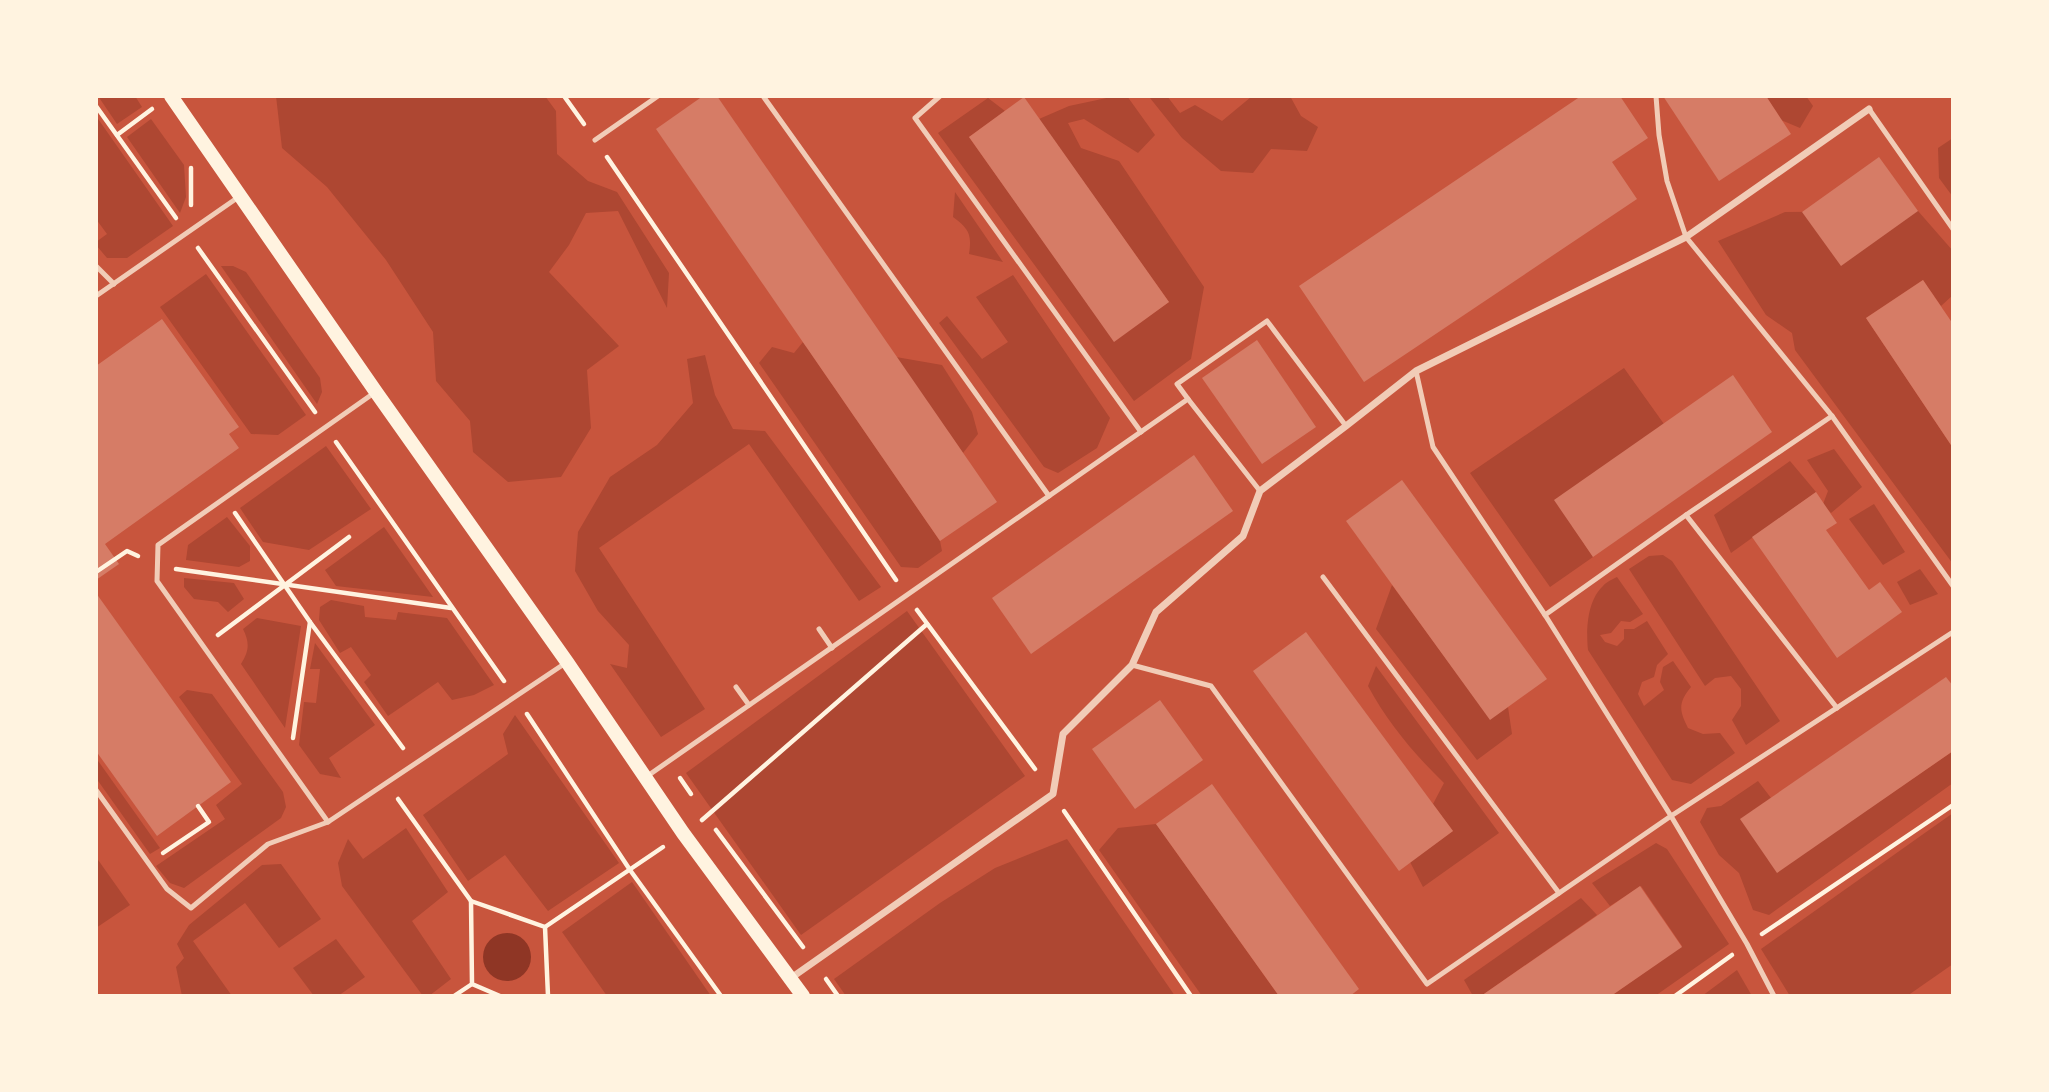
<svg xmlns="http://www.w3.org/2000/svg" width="2049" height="1092" viewBox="0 0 2049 1092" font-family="Inter,sans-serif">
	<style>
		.green { fill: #ae4732 }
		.water { fill: #8f3625 }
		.building { fill: #d67c66 }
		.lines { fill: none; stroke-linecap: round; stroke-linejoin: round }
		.path { stroke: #fff3e0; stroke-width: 4.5 }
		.service { stroke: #f1ccb7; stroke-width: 5 }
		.minor { stroke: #f1ccb7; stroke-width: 7 }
		.secondary { stroke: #fff3e0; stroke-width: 14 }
	</style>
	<rect width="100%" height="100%" fill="#c8553d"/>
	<g class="green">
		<path d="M98,96H135L142,107L117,124Z"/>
		<path d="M276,96H545L556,111L557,154L588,181L617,192L669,273L667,308L618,211L586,213L569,245L549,272L619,346L587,370L591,428L561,477L508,482L473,452L470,421L436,381L433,332L386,260L327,187L282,148Z"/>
		<path d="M1116,96H1127L1155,135L1138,153L1084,119L1068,123L1081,148L1119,161L1204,287L1191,359L1134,401L938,133L988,98L1005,111L969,137L1114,341L1169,302L1039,119L1069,106Z"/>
		<path d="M1151,96H1167L1180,113L1195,105L1222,121L1251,97L1290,96L1301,116L1318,127L1307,151L1271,149L1253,173L1221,171L1182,138L1150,98Z"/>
		<path d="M1766,96H1806L1813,106L1800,128L1781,120Z"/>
		<path d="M96,116L173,226L127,258H107L96,245V242L107,234L96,219Z"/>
		<path d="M151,119L184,165L186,197L180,213L127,137Z"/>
		<path d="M1953,138V197L1939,178L1938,148Z"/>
		<path d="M955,192L1003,262L969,254C972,234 969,229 953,217Z"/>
		<path d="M1918,211L1953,251V295L1941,306L1923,280L1866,318L1953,448V564L1795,350L1792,333L1766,315L1718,241L1785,212Z"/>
		<path d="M221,266H233L246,272L320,378L322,392L317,404Z"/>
		<path d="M206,274L306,415L278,435L251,434L160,307Z"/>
		<path d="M1013,275L1110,418L1097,448L1058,473L1044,467L939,323L947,316L982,359L1008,342L976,297Z"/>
		<path d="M803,342L940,541L942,551L918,568L901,567L759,363L772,347L794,353Z"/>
		<path d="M705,355L715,395L733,429L765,431L881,587L859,601L749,444L599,548L705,709L661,737L610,664L627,668L629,645L598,611L575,571L578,532L610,477L657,445L693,403L687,359Z"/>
		<path d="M896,357L942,365L972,412L978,434L963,453Z"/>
		<path d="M1624,368L1664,424L1555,500L1593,557L1550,587L1470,473Z"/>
		<path d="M326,446L371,509L309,550L263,542L240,508Z"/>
		<path d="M1834,449L1862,487L1831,513L1823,504L1828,491L1807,460Z"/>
		<path d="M1790,461L1816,492L1731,553L1714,515Z"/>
		<path d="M1874,504L1905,552L1883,565L1849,519Z"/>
		<path d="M227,517L250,546V561L239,567L186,560L188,545Z"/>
		<path d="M384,527L433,597L336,586L325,570Z"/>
		<path d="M1663,555L1672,561L1780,721L1746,745L1732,720L1741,706V689L1731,676L1715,678L1705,686L1629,569L1649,556Z"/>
		<path d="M1920,569L1938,594L1910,605L1897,582Z"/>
		<path d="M1617,577L1643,614L1630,622L1621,621L1611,633L1600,635L1605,642L1617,646L1624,639V629H1634L1647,621L1668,654L1657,665L1654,677L1642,682L1638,694L1644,706L1664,690L1660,682L1663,667L1673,661L1691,687C1678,703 1679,710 1688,728L1703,734L1720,733L1735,753L1691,784L1672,780L1588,650C1586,630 1587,601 1603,586C1606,582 1613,579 1617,577Z"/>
		<path d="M184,578L234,583L244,599L228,612L218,602L194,599L184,587Z"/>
		<path d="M1392,585L1490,719L1508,707L1512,734L1477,760L1376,629Z"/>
		<path d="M331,600L364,606L365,617L396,620L398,612L447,618L494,685L474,695L452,700L438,682L388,716L364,682L371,675L351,647L340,653L319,620L320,607Z"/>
		<path d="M907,611L1025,776L801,935L686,773Z"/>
		<path d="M257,618L301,626L285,728L241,664C249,651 250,643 243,629Z"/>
		<path d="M315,643L375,725L329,758L341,778L320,774L299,745L304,702L316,703L320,669H310Z"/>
		<path d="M1376,666L1499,833L1423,887L1410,862L1453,831L1433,804L1444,783C1414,754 1388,723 1368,686Z"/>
		<path d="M187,690L212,694L283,792L286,807L281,818L184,888L170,883L156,866L225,819L216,805L242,784L179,697Z"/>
		<path d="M515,715L619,863L548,911L505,855L468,881L423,815L508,754L503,734Z"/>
		<path d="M1953,751V783L1769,915L1753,910L1739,873L1719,855L1700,822L1707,808L1721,806L1758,781L1771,798L1777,872Z"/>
		<path d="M96,758L160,848L150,854L96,778Z"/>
		<path d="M1953,813V964L1907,996H1790L1761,949Z"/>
		<path d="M1156,824L1279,996H1202L1099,850L1118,828Z"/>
		<path d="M406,828L448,892L412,921L451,979L429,996H423L342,886L338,863L348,839L363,859Z"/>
		<path d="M1067,839L1175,996H846L834,979L940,903L995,868Z"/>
		<path d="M1656,843L1667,849L1729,944L1655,996H1611L1682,946L1641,886L1610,906L1592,883Z"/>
		<path d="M96,857L130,905L96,928Z"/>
		<path d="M281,864L321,919L279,948L245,903L193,941L232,996H182L176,967L184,958L177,944L189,925L262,865Z"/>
		<path d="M632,882L711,996H607L562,932Z"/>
		<path d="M1581,898L1597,915L1481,996H1473L1464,980Z"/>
		<path d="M336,939L365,977L338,996H314L293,968Z"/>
		<path d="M1737,970L1752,996H1702Z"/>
	</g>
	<circle class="water" cx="507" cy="957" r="24"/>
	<g class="building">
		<path d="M703,96H717L997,502L940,541L656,129Z"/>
		<path d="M1581,96H1620L1648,138L1612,162L1637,199L1364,382L1299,286Z"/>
		<path d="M1663,96H1766L1791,134L1719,181Z"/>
		<path d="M1024,97L1169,302L1114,342L969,137Z"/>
		<path d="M1879,157L1918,211L1841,266L1802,212Z"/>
		<path d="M1923,280L1953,324V448L1866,318Z"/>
		<path d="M162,319L239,427L229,434L239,448L105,544L119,564L96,580V366Z"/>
		<path d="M1257,340L1316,427L1262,464L1202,378Z"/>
		<path d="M1733,375L1772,432L1593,557L1554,500Z"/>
		<path d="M1194,455L1233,511L1031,654L992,598Z"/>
		<path d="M1402,480L1547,679L1490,720L1346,521Z"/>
		<path d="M1816,492L1837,523L1826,530L1869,590L1880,582L1902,612L1837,658L1752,537Z"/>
		<path d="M96,593L231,782L157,836L96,751Z"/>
		<path d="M1306,632L1453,831L1399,871L1253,671Z"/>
		<path d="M1946,677L1953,686V751L1777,873L1740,819Z"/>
		<path d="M1160,700L1203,760L1135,809L1092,749Z"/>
		<path d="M1212,784L1359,989L1350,996H1279L1156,824Z"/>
		<path d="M1640,886L1682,947L1611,996H1481Z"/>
	</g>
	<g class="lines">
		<g class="path">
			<path d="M564,96L584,124"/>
			<path d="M96,106L176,218"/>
			<path d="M117,135L152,109"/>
			<path d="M607,157L896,580"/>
			<path d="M191,168V205"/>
			<path d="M198,248L315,412"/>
			<path d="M336,442L504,681"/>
			<path d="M235,513L310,622L403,748"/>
			<path d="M176,569L451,608"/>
			<path d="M96,572L127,551L138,556"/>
			<path d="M917,610L1035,769"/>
			<path d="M218,635L349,537"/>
			<path d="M527,714L630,870L721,996"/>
			<path d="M293,738L310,622"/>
			<path d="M680,778L691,794"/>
			<path d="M398,799L471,901"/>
			<path d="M1064,811L1191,996"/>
			<path d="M702,820L927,624"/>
			<path d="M716,830L803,947"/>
			<path d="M163,853L209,822L198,806"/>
			<path d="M545,927L663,847"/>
			<path d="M1762,934L1953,805"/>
			<path d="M826,979L838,996"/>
			<path d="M454,996L472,984"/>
			<path d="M500,996L472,984L471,901L545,927L548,996"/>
			<path d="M1675,996L1732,955"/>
		</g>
		<g class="service">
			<path d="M763,96L1049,496"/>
			<path d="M940,96L915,118L1141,432"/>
			<path d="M1656,96L1659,135L1667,181L1686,237L1832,416L1953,586"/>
			<path d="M1869,109L1953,229"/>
			<path d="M595,140L658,96"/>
			<path d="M96,266L114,284"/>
			<path d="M96,296L240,196"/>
			<path d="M1416,371L1433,447L1545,615L1671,816L1747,944L1774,996"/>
			<path d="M1188,399L1260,491"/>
			<path d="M1686,515L1837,708"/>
			<path d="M1323,577L1559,893"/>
			<path d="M1545,615L1686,515L1832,416"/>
			<path d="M819,629L832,648"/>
			<path d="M1132,665L1211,686L1427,984L1671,816L1953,632"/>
			<path d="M736,687L749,705"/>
			<path d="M646,777L1188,399L1177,384L1267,321L1346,426"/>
			<path d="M96,790L167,889L191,908L268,844L328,822L567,662"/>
			<path d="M328,822L157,581L158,545L374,393"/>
		</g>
		<path class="minor" d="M791,978L1053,794L1063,734L1132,665L1156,612L1243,536L1260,491L1346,426L1416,371L1686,237L1869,109"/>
		<path class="secondary" d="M171,96L376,392L567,662L683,833L803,996"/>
	</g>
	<rect width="2049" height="1092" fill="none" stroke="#fff3e0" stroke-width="196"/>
</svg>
